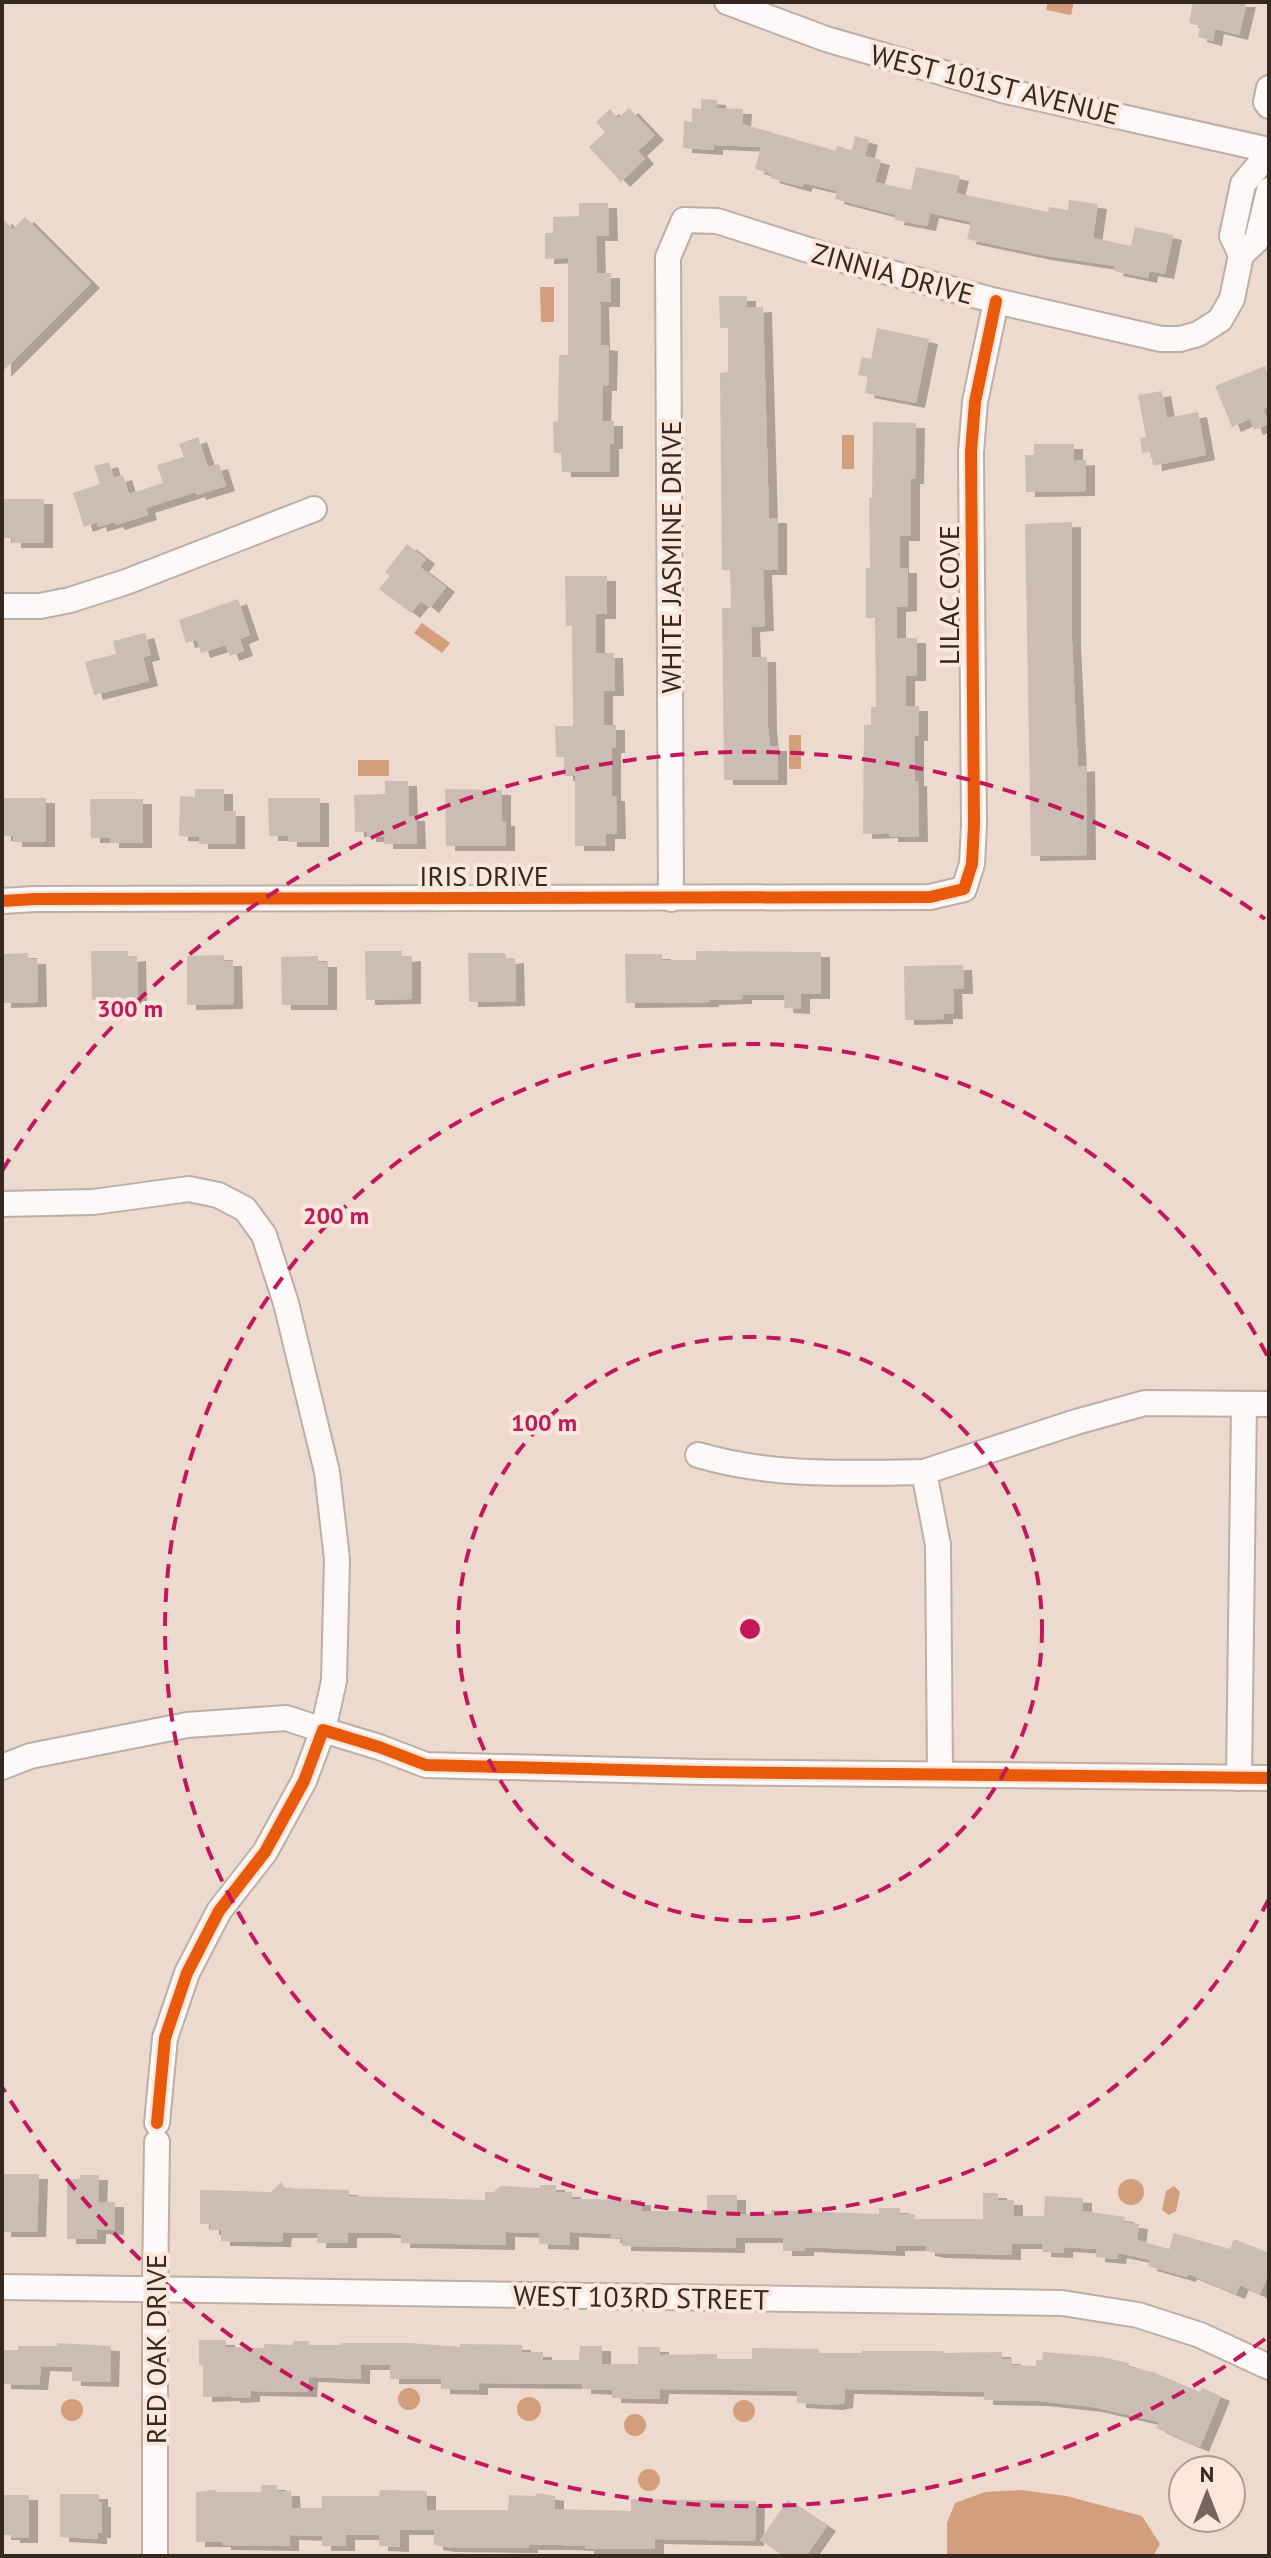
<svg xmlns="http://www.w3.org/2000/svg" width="1271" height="2558" viewBox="0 0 1271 2558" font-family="'PT Sans',sans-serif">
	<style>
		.water { fill: #d29e7c }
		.building { fill: #ccbdb4; filter: url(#shadow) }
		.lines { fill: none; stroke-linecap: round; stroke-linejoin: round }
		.minor-casing { stroke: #bcaea5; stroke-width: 28 }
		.minor { stroke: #fcf9f8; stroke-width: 24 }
		.cycleway-casing { stroke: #fce7da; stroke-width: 17 }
		.cycleway { stroke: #e8590c; stroke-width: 12 }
		.ring { fill: none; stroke: #c2185b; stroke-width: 4; stroke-dasharray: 14 10 }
		.labels { text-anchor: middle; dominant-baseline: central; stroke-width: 8; stroke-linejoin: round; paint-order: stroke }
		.street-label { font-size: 28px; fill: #342820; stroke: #fce7da }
		.centre { fill: #c2185b; stroke: #fce7da; stroke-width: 4 }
		.ring-label { font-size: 24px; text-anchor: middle; font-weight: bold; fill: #c2185b; stroke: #fce7da; stroke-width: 8; stroke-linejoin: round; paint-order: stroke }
	</style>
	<defs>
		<filter id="shadow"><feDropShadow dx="9" dy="5" stdDeviation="0" flood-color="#0004"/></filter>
	</defs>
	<rect width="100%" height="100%" fill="#ecdacf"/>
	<g class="water">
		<path d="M1048,2H1074L1071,15L1046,10Z"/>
		<path d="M540,287H554V322H541Z"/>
		<rect x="842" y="435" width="12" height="34"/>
		<path d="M422,623L450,643L442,653L414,633Z"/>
		<rect x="789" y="735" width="12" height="34"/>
		<rect x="358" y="760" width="31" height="16"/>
		<circle cx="1131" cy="2192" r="13"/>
		<path d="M1174,2186L1180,2192L1176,2211L1169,2215L1162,2210L1166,2191Z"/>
		<circle cx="409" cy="2399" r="11"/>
		<circle cx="529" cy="2409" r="12"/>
		<circle cx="72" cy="2410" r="11"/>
		<circle cx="744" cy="2411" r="11"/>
		<circle cx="635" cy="2425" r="11"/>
		<circle cx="649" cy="2480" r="11"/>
		<path d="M1021,2490L1066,2496L1142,2516L1160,2544L1153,2556H947V2523L955,2503L985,2492Z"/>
	</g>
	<g class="building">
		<path d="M1193,2H1247L1239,35L1215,29L1213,41L1198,37L1200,26L1189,23Z"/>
		<path d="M701,99L717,100V108L743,109L742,124L836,151L837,146L852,150L855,136L869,140L865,156L881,160L875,182L911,190L916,167L960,176L956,193L1048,212L1049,207L1068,210L1069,200L1098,204L1093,238L1131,246L1135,227L1173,235L1165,274L1149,271L1148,278L1114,271L1115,266L1042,255L967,239L971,222L930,213L927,226L895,220L896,215L835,199L837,191L804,183L802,187L770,178L772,174L755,169L761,147L714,145V150L683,148L684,121L692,122V108L701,109Z"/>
		<path d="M629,108L655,135L638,151L645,159L621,182L589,147L605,132L596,122L610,109L618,118Z"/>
		<path d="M579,203H608L609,236H596L597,273H611V302H600L601,345L609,346L608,386H603L602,421H614V444H610V472H562L561,453H554L553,422L558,421L559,355H568V258L545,259V233H553V217L579,216Z"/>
		<path d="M25,217L91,283L2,372V218L13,229Z"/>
		<path d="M719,296H747V308L763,307L769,518H778V570H763L765,626L751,627L752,657H767L768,727L770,746H778V780H724L722,608H731L730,570H722L720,373L728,372V328H720Z"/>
		<path d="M877,328L929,339L916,403L865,393L868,377L858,375L862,357L871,359Z"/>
		<path d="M1265,366L1269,377V407L1263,409L1269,424L1254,430L1250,419L1232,427L1215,386Z"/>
		<path d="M1162,391L1167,418L1198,412L1206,455L1153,466L1151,452L1142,453L1140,438L1146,437L1138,395Z"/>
		<path d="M873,422L916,423L915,479H911V536H900V568H908V606L897,607V638H917V676H906V706H919V736H915V781H918L919,837H889V833L863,834L864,725H871V707H876L875,618H866V568H870L869,498H872Z"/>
		<path d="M198,437L208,467L219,464L226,486L197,495L196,492L146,508L148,515L116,525L114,522L98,527L97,522L84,527L73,493L100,484L94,466L109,462L114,478L123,475L129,494L163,483L157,465L184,457L179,444Z"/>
		<path d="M1034,444H1074V461L1086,460V491L1026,492L1025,455H1034Z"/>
		<path d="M2,499H44V543H12V538H2Z"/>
		<path d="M1072,522V641L1078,767L1086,766L1087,855L1031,856L1025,524Z"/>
		<path d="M407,544L426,559L420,567L446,587L430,608L421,601L411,613L379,589L390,576L385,572Z"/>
		<path d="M565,576H607V614H596V653H614L615,691H604V725H616V748H612V796H616L617,834H606V846H575V776H564V757H556L555,726H573L572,626H566Z"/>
		<path d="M238,599L250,635L240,639L244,651L230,656L226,645L201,653L197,640L186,643L179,620Z"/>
		<path d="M145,633L151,655L143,657L149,681L94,695L85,662L116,654L113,641Z"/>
		<path d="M385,781H408L409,816H416L417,844H384V837H367V832H355L354,795L385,794Z"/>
		<path d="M195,789H224V811H236V844H199V837L179,836L180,796L195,797Z"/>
		<path d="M445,789L502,790V821H506V846H446Z"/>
		<path d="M2,798H46V842H13V836H2Z"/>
		<path d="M268,798H320V842H288V836H269Z"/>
		<path d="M90,799H143V843H110V838H91Z"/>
		<path d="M91,951H128V957L137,956L138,999L92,1000Z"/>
		<path d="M365,951H402V957L412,956V999L366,1000Z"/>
		<path d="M696,951L821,952V994H801V1009L784,1008L785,995H743V999L710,1000V1002L626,1003L625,954H662V960H696Z"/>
		<path d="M28,953V959H37L38,1002L2,1003V954Z"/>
		<path d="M468,953H505L506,959L515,958L516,1001L469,1002Z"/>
		<path d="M224,955V961H233L234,1004L187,1005V956Z"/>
		<path d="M318,956V962H328V1005H282L281,957Z"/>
		<path d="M963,965L964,989H953L954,1014H944V1019L905,1020L904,966Z"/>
		<path d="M2,2174H39L37,2232H2Z"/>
		<path d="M80,2175H99L98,2202H115V2230L97,2229V2239H67V2179H80Z"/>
		<path d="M281,2182L285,2188L349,2190V2196L485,2200V2192H494L500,2186L540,2188V2185H556V2192H572V2199L642,2200V2211H707V2195H737V2214H771V2210L879,2214V2208H900V2214H915V2219H983V2193H998V2200H1014V2216H1044L1045,2196L1083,2198V2211L1125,2217L1124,2222L1139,2224L1137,2240L1169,2249L1174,2233L1230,2249L1234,2239L1269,2253V2273L1260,2294L1240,2285L1236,2294L1188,2274L1187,2277L1148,2266L1150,2260L1118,2253L1117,2259L1096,2257L1097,2249L1064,2247V2253L1042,2252V2244H1012V2255L936,2253L926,2251V2246H896V2251L805,2247V2251H783V2238H736V2248L622,2246V2238H611L612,2234L570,2232V2245L539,2244V2233L506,2232V2245L401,2243V2235L391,2233H348V2243H317L318,2233H283L282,2242L221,2241V2230H210V2224H200V2190L271,2192Z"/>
		<path d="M199,2340H226V2347L264,2348V2344L293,2345V2341H309V2345H341V2343H410L460,2347V2344L522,2345V2352H543V2360H579L580,2346H602V2364H638V2347H660V2355L717,2354V2359H752V2348L819,2349V2353H862V2351H943V2353L1002,2352V2359H1012V2365L1036,2366V2360H1042L1043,2352L1102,2357L1129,2363V2367L1153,2372L1200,2392L1202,2388L1221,2396L1200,2447L1156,2428L1159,2422L1093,2407L1039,2401L984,2400V2392L845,2389L844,2403L834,2405L797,2403V2391L660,2389L659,2399L612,2398V2390L582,2389V2384L479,2383V2390L441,2389V2379H390V2365H361V2379L309,2377L308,2392L251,2391V2397L232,2398L230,2396L203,2397V2365H199Z"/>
		<path d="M57,2343L111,2346L110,2382L72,2381V2367L41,2366L39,2385L2,2384V2350H18V2346H57Z"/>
		<path d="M261,2485H277V2491H291L292,2508H322V2496H379L380,2490L427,2491V2510H508L509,2495L535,2496L537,2493L555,2496V2509L631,2511V2499L756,2501L755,2541L655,2539V2549H585V2546L562,2545H529V2548L445,2547L434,2545V2530H400V2547L379,2546V2535H346V2546H322V2536L290,2535V2546L222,2545V2542H196V2492L215,2490L217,2492H261Z"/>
		<path d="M60,2494H99V2502H102V2533H98V2539L60,2537Z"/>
		<path d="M2,2495H29V2538H11V2535H2Z"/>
		<path d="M788,2500L827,2526L806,2556H783L760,2540Z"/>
	</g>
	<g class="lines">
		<g class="minor-casing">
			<g id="minor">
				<path d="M727,2L826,39L1006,91L1269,150"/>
				<path d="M1269,88L1266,102L1269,106"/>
				<path d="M1241,255L1232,236L1243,184L1269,153"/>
				<path d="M2,606H40L70,600L126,582L314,509"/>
				<path d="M671,899L668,257L684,220L717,221L824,255L996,301L1161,339H1180L1198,334L1220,320L1232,299L1241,255L1257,240L1269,190"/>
				<path d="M2,901L35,899L930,897L964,889L972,864L974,825L971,452L975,402L996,301"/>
				<path d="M2,1204L93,1202L189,1189L218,1195L245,1209L264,1235L286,1303L327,1472L337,1559L334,1681L323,1730L286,1718L187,1725L30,1756L2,1767"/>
				<path d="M698,1455C774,1477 845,1473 924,1472"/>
				<path d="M940,1773L938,1545L924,1472L1076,1422L1145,1403L1269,1404"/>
				<path d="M1239,1778L1244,1404"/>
				<path d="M157,2123L165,2038L187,1973L219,1911L265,1852L304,1781L323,1730L379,1747L426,1765L702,1772L1269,1778"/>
				<path d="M2,2287L1062,2303L1138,2315L1200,2335L1269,2367"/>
				<path d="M155,2556V2289L157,2142"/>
			</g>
		</g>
		<use href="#minor" class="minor"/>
		<g class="cycleway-casing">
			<g id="cycleway">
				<path d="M2,901L35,899L930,897L964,889L972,864L974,825L971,452L975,402L996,301"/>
				<path d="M157,2123L165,2038L187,1973L219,1911L265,1852L304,1781L323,1730L379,1747L426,1765L702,1772L1269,1778"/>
			</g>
		</g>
		<use href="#cycleway" class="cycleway"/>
	</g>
	<g class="ring">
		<circle cx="750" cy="1629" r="292"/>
		<path d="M1269 1899A585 585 0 1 1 1269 1359"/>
		<path d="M1265 2339A877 877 0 0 1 2 2087M2 1171A877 877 0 0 1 1265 919"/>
	</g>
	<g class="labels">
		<g class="street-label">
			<text transform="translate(995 84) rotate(14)">WEST 101ST AVENUE</text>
			<text transform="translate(893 273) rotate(15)">ZINNIA DRIVE</text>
			<text transform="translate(670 557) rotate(-90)">WHITE JASMINE DRIVE</text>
			<text transform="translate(948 595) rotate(-90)">LILAC COVE</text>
			<text x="484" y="875">IRIS DRIVE</text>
			<text transform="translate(641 2297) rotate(1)">WEST 103RD STREET</text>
			<text transform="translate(155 2349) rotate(-90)">RED OAK DRIVE</text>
		</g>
	</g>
	<circle cx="750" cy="1629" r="12" class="centre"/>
	<g class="ring-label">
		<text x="130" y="1017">300 m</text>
		<text x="336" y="1224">200 m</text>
		<text x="544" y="1431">100 m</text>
	</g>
	<rect width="1271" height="2558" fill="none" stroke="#342820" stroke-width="8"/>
	<g transform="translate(1207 2494)"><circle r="38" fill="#fce7da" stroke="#ac9b90" stroke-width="2"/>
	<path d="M0-6L14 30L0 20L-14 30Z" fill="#74665d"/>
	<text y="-12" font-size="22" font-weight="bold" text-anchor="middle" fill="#342820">N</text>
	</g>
</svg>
